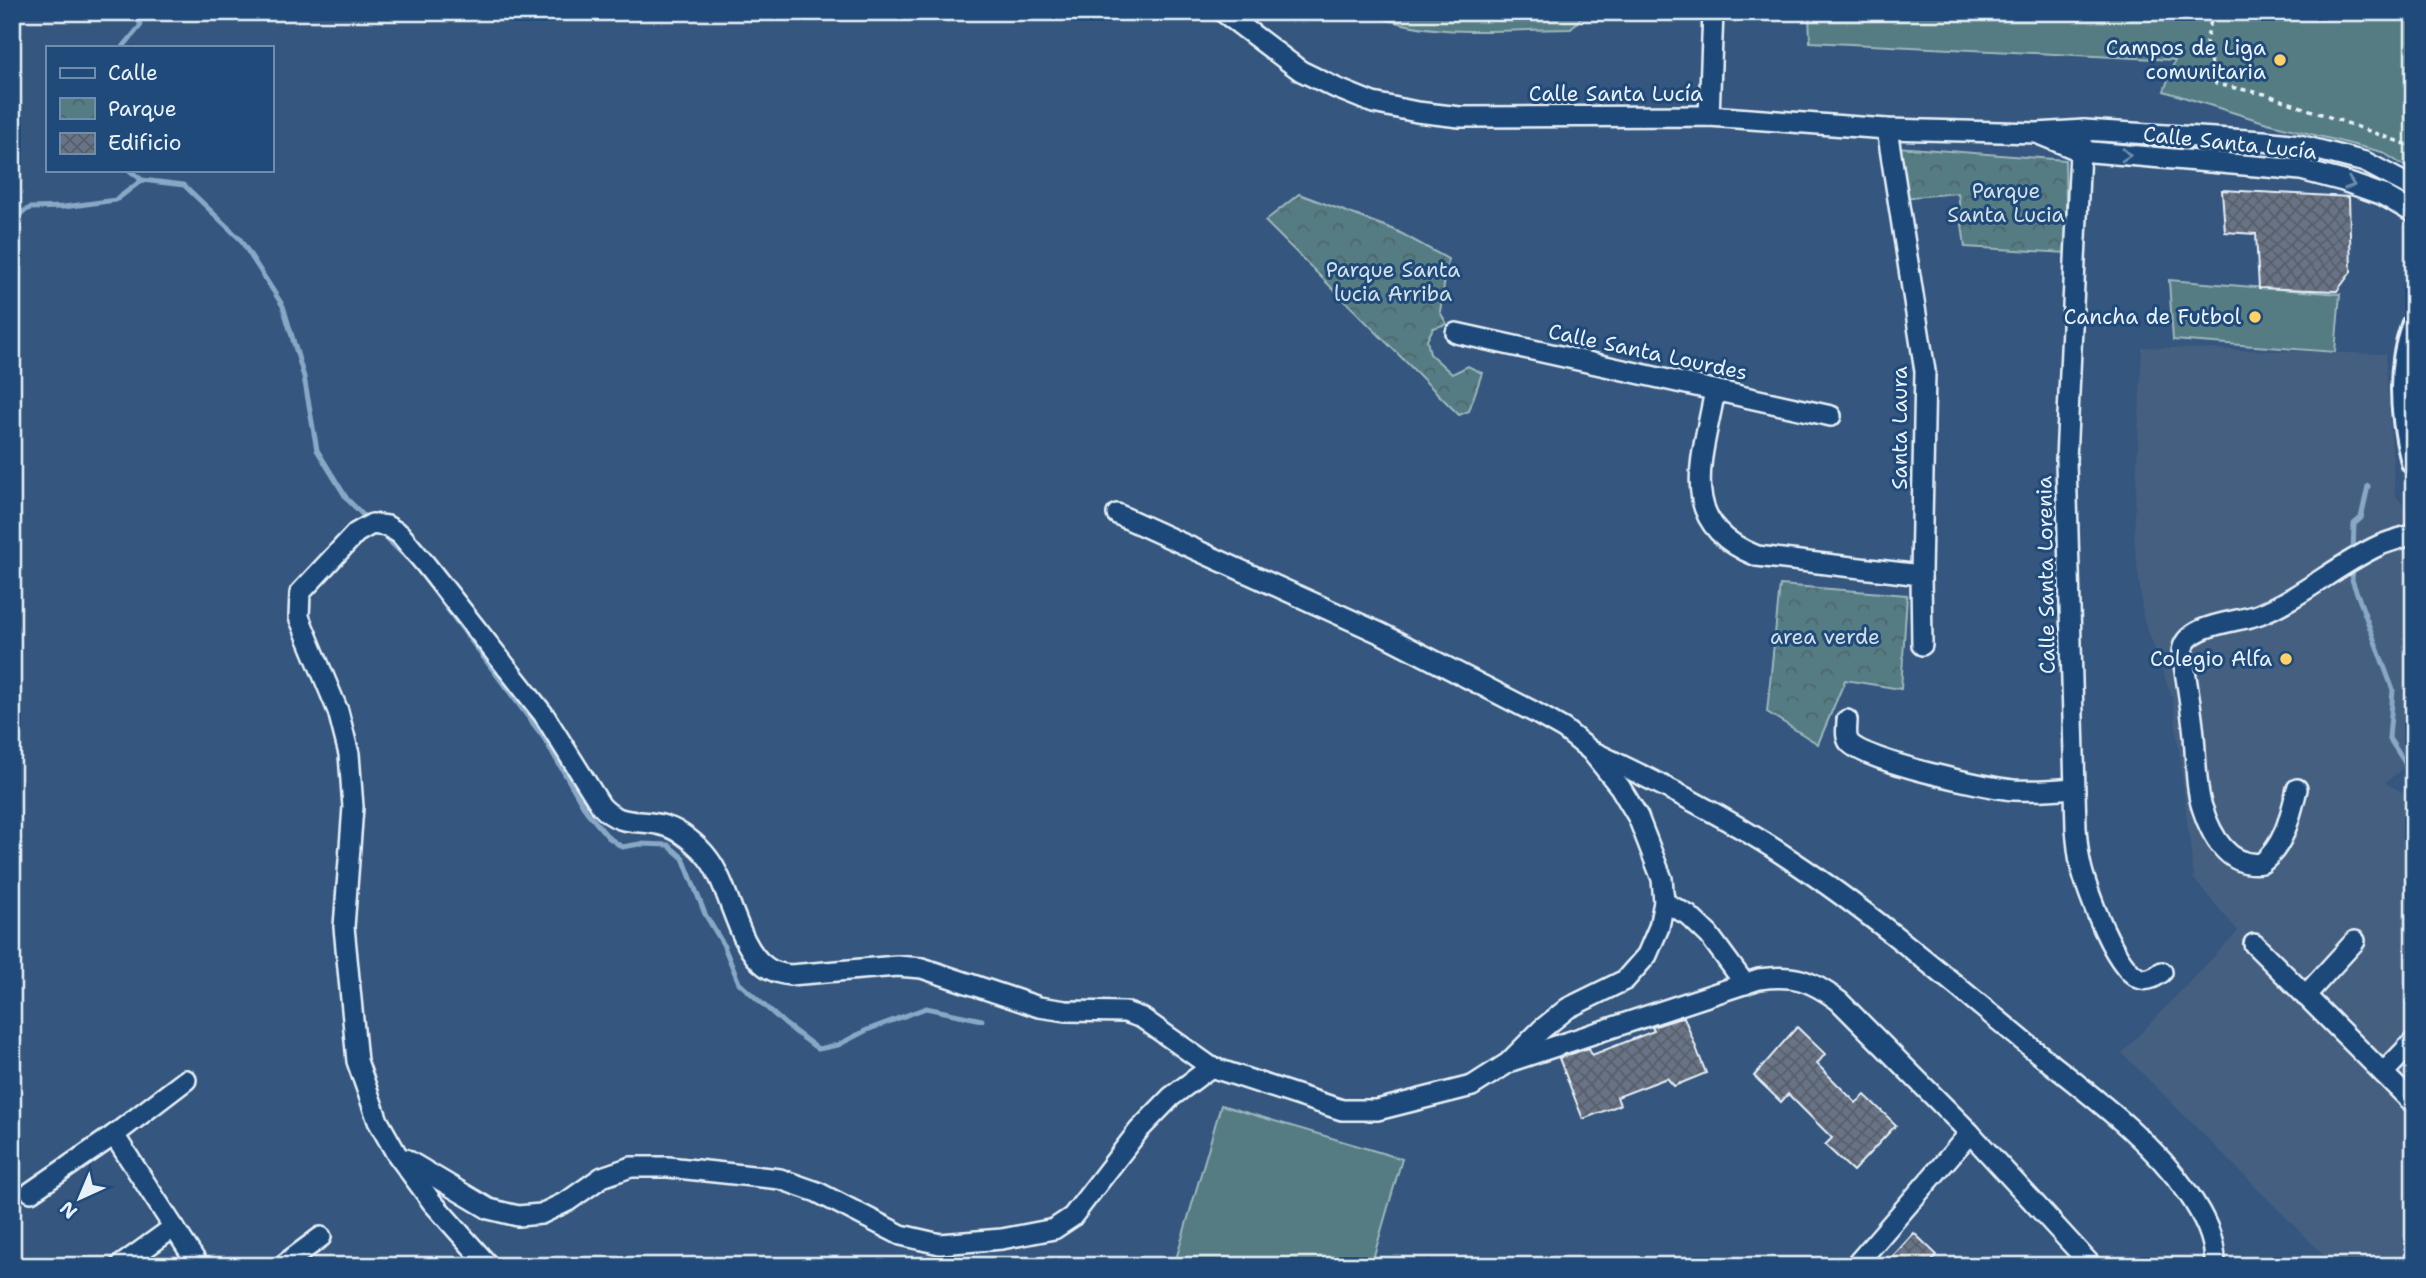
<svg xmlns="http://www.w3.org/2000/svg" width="2426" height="1278" viewBox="0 0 2426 1278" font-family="'Shantell Sans',sans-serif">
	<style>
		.built { fill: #445f80 }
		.grass { fill: #557c83; stroke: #9eb6be; stroke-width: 2 }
		.park { fill: url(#park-crowns); stroke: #9eb6be; stroke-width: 2 }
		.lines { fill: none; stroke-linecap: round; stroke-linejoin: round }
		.stream { stroke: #88a8c6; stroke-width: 5 }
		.building { fill: url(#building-cross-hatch); stroke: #e8f1f8; stroke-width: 2 }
		.minor-casing { stroke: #e8f1f8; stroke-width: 24 }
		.major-casing { stroke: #e8f1f8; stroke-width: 30 }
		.path { stroke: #e8f1f8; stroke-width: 3.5; stroke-dasharray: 5 5; stroke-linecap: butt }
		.minor { stroke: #1f4a7a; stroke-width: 19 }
		.major { stroke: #1f4a7a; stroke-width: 24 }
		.oneway { stroke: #6f8dac }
		.poi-dot { fill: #ffd166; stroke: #1f4a7a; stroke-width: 2.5 }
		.labels { text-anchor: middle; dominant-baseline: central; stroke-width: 6; stroke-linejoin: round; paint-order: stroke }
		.poi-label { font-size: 21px; fill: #e8f1f8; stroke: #1f4a7a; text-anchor: end }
		.street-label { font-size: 21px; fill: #e8f1f8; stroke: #1f4a7a }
		.park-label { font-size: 21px; fill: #d2dfe6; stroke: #1f4a7a }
	</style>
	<defs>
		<pattern id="park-crowns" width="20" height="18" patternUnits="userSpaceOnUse" patternTransform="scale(1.75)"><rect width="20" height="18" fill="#557c83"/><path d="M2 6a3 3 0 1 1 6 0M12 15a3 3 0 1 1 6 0" fill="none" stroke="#4e6569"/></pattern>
		<pattern id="building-cross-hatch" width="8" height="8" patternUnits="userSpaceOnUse" patternTransform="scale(1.75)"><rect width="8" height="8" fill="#677386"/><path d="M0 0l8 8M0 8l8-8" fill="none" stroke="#565e68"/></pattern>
	</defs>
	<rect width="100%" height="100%" fill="#35567e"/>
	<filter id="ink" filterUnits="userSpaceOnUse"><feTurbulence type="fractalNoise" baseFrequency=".0143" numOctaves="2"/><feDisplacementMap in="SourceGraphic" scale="14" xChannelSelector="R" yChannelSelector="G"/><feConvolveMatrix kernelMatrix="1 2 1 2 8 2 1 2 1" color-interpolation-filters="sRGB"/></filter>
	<g filter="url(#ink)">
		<path class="built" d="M2142,347L2385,354L2395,494L2414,522V759L2385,783L2414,798V1266H2335L2122,1053L2238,931L2194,879L2173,700L2143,617L2134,537Z"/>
		<g class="grass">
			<path d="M1368,12H1586L1571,29C1507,29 1426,40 1368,12Z"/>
			<path d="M1809,12H2414V172L2382,152L2267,123L2164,91L2175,60L1810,42Z"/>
			<path d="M2169,280L2340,294L2335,352L2173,340Z"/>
			<path d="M1221,1105L1402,1159L1371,1266H1174Z"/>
		</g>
		<g class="park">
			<path d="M1897,147L2065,160L2067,253L1965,247L1958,193L1902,198Z"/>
			<path d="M1299,194L1395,230L1448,259L1440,312L1447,324L1433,328L1427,340L1430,354L1452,374L1468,366L1482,373L1469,411L1459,415L1265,221Z"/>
			<path d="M1780,585L1907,595L1901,689L1845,680L1818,744L1767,712Z"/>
		</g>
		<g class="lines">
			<g class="stream">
				<path d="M123,47L141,25L133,12"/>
				<path d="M129,170L142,180L184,185L240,239L283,306L304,377L317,450L347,499L368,520"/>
				<path d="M12,218L30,208L64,207L116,200L142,180"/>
				<path d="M380,532L416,567L544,738L587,812L608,837L622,847L640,844L668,845L683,858L705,914L723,944L739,983L785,1024L818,1049L838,1045L867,1030L926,1008L982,1020"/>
				<path d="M2353,553L2354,524L2361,518L2368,486"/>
				<path d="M2353,566L2352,580L2393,690L2389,738L2414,777"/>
			</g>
		</g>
		<g class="building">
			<path d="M2222,190L2349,197L2351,272L2337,291L2259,288L2256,234L2225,232Z"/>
			<path d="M1684,1017L1706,1073L1674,1086L1667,1078L1617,1097L1620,1105L1583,1119L1559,1058L1589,1048L1592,1055L1654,1031L1652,1027Z"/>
			<path d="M1797,1027L1825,1054L1817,1064L1856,1103L1865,1095L1896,1125L1853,1171L1825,1145L1832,1138L1788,1094L1781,1102L1754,1076Z"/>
			<path d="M1914,1233L1937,1255L1928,1266H1884Z"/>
		</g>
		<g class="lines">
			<g class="minor-casing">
				<g id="minor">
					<path d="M1223,12L1301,71L1336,88L1373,103L1417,112L1460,117L1709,116L1887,129L2037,133L2084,130L2263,141L2299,145L2365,162L2414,188"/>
					<path d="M1709,116L1713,12"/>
					<path d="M1887,129L1925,371L1921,575L1922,645"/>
					<path d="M2084,130L2080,151L2066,460L2076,828C2077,841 2078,854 2081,866C2086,889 2117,975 2142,979C2150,981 2156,976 2162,972"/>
					<path d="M2041,135L2080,151L2301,170L2343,181L2383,195L2414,213"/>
					<path d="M1456,333L1831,416"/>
					<path d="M1715,390C1703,459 1674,523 1757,556L1921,575"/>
					<path d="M1847,720C1847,727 1845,736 1849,742C1863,761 1987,788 2014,790C2034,791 2053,790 2073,788"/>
					<path d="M1596,753C1663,785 1729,818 1791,860C1877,917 1954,984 2033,1049C2087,1093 2148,1136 2188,1193C2203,1215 2216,1239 2215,1266"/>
					<path d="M2297,789C2290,817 2285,844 2262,863C2228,868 2211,835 2202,807C2195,787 2196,748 2193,726C2190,701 2186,677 2182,652C2185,623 2238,623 2260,614C2302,597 2337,565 2378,546C2389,541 2402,538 2414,534"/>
					<path d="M1664,902L1688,915L1709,935L1745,984"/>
					<path d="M2254,944L2414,1104"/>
					<path d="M2305,996L2355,941"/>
					<path d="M1514,1060L1759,979C1794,974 1811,980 1839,1001L1970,1133L1855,1266"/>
					<path d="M2383,1073L2414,1041"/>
					<path d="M1970,1133L2092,1266"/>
					<path d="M114,1135L199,1266"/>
					<path d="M405,1159L489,1209L518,1216L541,1214L568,1201L602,1177L631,1167H668L780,1179L817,1192L901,1235L940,1244L1002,1239L1054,1229L1072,1217L1139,1130L1171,1097L1211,1067"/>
					<path d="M31,1192L114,1135L186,1080"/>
					<path d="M120,1266L174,1227"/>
					<path d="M282,1266L321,1237"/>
					<path d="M489,1266L432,1202L396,1153L378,1121L357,1061L344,927L353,807L349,754L338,711L299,617L300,593L356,533L372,524L387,526L400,534L426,565L544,715L601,806C621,828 640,818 665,826C680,830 698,845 708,858C730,886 737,946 765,966C772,972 781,974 790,975L897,966L922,968L1039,1007L1066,1011L1125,1012L1142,1018L1211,1067L1342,1110H1377L1472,1086L1508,1063L1542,1029L1568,1008L1625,980L1647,955L1659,927L1664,902L1662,879L1638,817L1620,787L1591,751L1564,729L1534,712L1382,634L1117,514"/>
				</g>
			</g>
			<g class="major-casing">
				<path id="major" d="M2414,326C2399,369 2403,419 2414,462"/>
			</g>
			<path class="path" d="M2213,12L2206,42L2216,84L2265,94L2414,147"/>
			<use href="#minor" class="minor"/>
			<use href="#major" class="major"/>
		</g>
		<defs><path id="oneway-chevron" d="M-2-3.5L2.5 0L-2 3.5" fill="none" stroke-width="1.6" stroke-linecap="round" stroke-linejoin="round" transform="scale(1.75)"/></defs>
		<g class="oneway">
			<use href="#oneway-chevron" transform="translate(2126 155) rotate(4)"/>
			<use href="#oneway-chevron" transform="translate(2350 184) rotate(19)"/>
		</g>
	</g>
	<g class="poi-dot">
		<circle cx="2280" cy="60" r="7"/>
		<circle cx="2255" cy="317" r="7"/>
		<circle cx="2286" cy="659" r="7"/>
	</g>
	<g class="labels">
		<g class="poi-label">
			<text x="2266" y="48">Campos de Liga<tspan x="2266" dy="24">comunitaria</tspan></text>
			<text x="2241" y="317">Cancha de Futbol</text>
			<text x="2272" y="659">Colegio Alfa</text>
		</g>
		<g class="street-label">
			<text x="1616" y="94">Calle Santa Lucía</text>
			<text transform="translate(2230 143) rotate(6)">Calle Santa Lucía</text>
			<text transform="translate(1648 352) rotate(12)">Calle Santa Lourdes</text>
			<text transform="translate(1900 428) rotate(-90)">Santa Laura</text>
			<text transform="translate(2046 575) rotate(-91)">Calle Santa Lorenia</text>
		</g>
		<g class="park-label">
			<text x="2006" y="191">Parque<tspan x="2006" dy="24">Santa Lucia</tspan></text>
			<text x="1393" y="270">Parque Santa<tspan x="1393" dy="24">lucia Arriba</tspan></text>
			<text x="1825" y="637">area verde</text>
		</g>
	</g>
	<rect width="2426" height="1278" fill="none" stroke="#1f4a7a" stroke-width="42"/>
	<rect x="21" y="21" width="2384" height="1236" fill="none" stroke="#e8f1f8" stroke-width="2.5" filter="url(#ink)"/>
	<rect x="46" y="46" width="228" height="126" fill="#1f4a7a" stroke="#6f8dac" stroke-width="2"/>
	<rect x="60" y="68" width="35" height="10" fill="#1f4a7a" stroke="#6f8dac" stroke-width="2"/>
	<text x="108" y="80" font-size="21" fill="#e8f1f8">Calle</text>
	<rect x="60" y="98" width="35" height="21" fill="url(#park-crowns)" stroke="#6f8dac" stroke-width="2"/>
	<text x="108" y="116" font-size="21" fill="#e8f1f8">Parque</text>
	<rect x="60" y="133" width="35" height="21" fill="url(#building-cross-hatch)" stroke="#6f8dac" stroke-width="2"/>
	<text x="108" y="150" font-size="21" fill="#e8f1f8">Edificio</text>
	<g transform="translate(80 1198) rotate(224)" stroke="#1f4a7a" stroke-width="5" paint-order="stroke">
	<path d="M0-5L12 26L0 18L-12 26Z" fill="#e8f1f8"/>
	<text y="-10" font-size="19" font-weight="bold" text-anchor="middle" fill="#e8f1f8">N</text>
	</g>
</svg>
